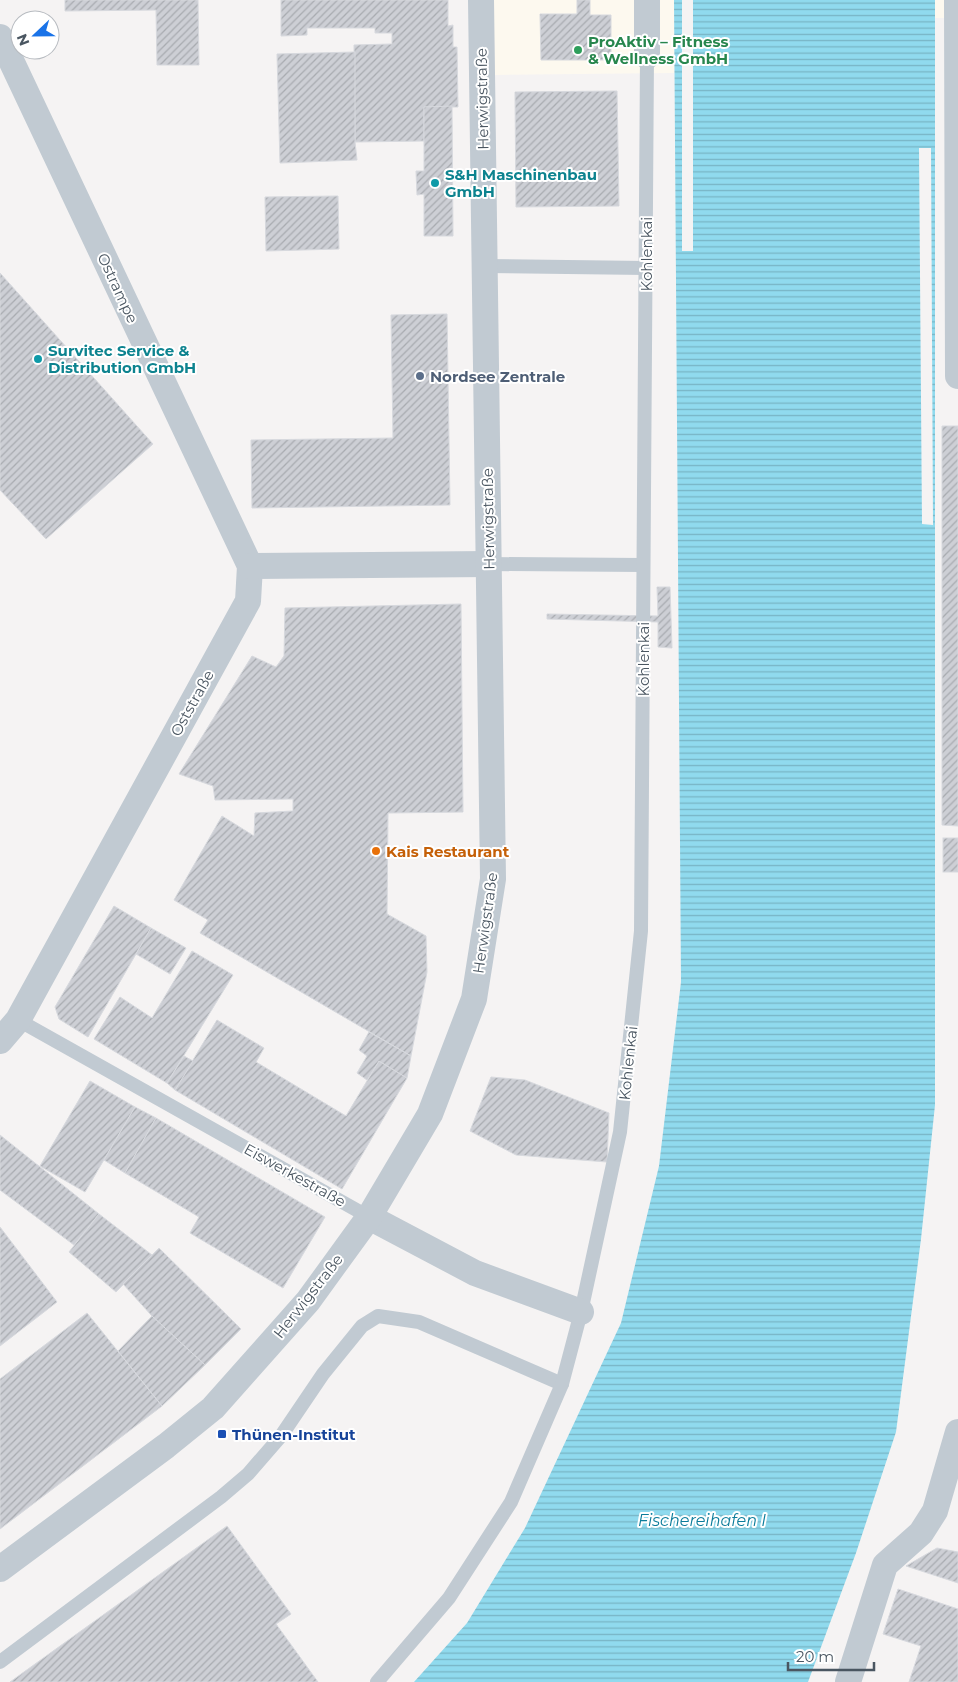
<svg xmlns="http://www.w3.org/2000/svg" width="958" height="1682" viewBox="0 0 958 1682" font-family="Montserrat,sans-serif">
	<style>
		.commercial { fill: #fdf9ef }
		.water { fill: url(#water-rules) }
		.pier { fill: #f5f3f3 }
		.building { fill: url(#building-hatch); stroke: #d7d9de }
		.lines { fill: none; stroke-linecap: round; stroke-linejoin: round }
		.lane { stroke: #c1cad2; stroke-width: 14 }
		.street { stroke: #c1cad2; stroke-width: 26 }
		.leisure-dot { fill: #2e9e5b; stroke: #fff; stroke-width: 2 }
		.culture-dot { fill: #0f9aa8; stroke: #fff; stroke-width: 2 }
		.service-dot { fill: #5c6f8a; stroke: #fff; stroke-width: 2 }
		.food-dot { fill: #e8710a; stroke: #fff; stroke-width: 2 }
		.transit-dot { fill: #1a4fb4; stroke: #fff; stroke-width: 2 }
		.labels { text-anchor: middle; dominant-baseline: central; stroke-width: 4; stroke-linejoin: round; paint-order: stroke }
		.leisure-label { font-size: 15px; font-weight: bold; fill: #27864d; stroke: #fff; text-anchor: start }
		.street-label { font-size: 15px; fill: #4a5661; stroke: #fff }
		.culture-label { font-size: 15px; font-weight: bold; fill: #0d838f; stroke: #fff; text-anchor: start }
		.service-label { font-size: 15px; font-weight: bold; fill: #4e5e75; stroke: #fff; text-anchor: start }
		.food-label { font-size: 15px; font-weight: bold; fill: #c56008; stroke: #fff; text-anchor: start }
		.transit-label { font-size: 15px; font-weight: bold; fill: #164399; stroke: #fff; text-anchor: start }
		.water-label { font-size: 16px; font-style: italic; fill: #0c7c9b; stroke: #fff }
	</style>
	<defs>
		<pattern id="water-rules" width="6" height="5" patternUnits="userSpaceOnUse" patternTransform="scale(1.25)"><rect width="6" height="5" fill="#90daee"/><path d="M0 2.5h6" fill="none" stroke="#78b4c4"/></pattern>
		<pattern id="building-hatch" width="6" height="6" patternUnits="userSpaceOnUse" patternTransform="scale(1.25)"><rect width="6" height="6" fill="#cdcfd5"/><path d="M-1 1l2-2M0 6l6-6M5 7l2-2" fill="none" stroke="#a8abb0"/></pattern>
	</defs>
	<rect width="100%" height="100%" fill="#f5f3f3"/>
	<g class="commercial">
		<path d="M493,0H674V73L495,75Z"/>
		<rect x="935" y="0" width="23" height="18"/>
	</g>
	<path class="water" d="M674,0H935V1105L921,1239L896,1432L856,1553L808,1682H414L467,1623L525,1528L621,1323L659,1166L681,982Z"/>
	<g class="pier">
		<rect x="682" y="0" width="11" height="251"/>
		<path d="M919,148H931L933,525L922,524Z"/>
	</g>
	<g class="building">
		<path d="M65,0H198L199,65H157L156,10L65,11Z"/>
		<path d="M281,0H448V26L453,25V47H457L458,107H424V141L355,142L354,45L392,44V33H375V28H307V35L281,36Z"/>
		<path d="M577,0H590V15H611V60H541L540,14H577Z"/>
		<path d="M355,52V142L357,160L280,163L277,54Z"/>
		<path d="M617,91L619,206L516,207L515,92Z"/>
		<path d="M452,106L453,236H424V194L417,195L416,171H424V107Z"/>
		<path d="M338,196L339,249L266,251L265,197Z"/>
		<path d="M0,273L153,444L46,539L0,490Z"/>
		<path d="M447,314L450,505L252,508L251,440L393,438L391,315Z"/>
		<path d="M942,426H958V826L942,825Z"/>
		<path d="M657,587H670L672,648L658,647V622L547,619V614L658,616Z"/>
		<path d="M461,604L463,812L388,813L387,914L426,936L427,972L411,1056L200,933L208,920L174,900L222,816L254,836L255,813L293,811V799L215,800L213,786L179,774L252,656L276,667L284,656L285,608Z"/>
		<rect x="943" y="838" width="15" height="34"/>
		<path d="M114,906L151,928L88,1037L59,1019L55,1007Z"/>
		<path d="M151,928L186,948L170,974L136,954Z"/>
		<path d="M192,951L233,975L167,1083L94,1039L120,997L152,1018Z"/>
		<path d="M217,1020L264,1048L256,1062L346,1116L379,1061L407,1078L342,1189L175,1090Z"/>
		<path d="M369,1032L411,1056L407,1078L379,1061L367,1080L357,1073L367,1056L359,1050Z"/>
		<path d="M184,1056L193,1061L175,1090L167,1083Z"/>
		<path d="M491,1077L525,1080L609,1113L607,1162L516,1155L470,1131Z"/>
		<path d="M90,1081L135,1107L85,1192L40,1166Z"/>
		<path d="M135,1107L156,1118L125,1173L104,1160Z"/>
		<path d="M156,1118L325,1217L283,1288L190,1233L199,1217L125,1173Z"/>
		<path d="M0,1135L99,1214L74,1245L0,1190Z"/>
		<path d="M99,1214L152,1255L116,1292L69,1252Z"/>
		<path d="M0,1227L57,1302L0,1346Z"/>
		<path d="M159,1248L241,1329L205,1365L152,1316L123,1284Z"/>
		<path d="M87,1313L162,1406L0,1529V1379Z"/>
		<path d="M152,1316L205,1365L162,1406L118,1351Z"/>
		<path d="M227,1526L291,1614L276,1624L318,1682H10Z"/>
		<path d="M937,1548L958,1552V1583L906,1566Z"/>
		<path d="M898,1589L958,1609V1682H909L921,1646L883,1634Z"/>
	</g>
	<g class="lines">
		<g class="lane">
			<path d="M485,266L646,268"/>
			<path d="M489,564L643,565"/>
			<path d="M18,1020L369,1217"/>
			<path d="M0,1662L221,1497L248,1474L281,1436L323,1374L362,1326L378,1316L419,1322L562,1384"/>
			<path d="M377,1682L449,1598L511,1502L562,1384L581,1312L620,1132L641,931L647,56"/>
		</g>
		<g class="street">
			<path d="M957,0L958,376"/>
			<path d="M0,37L250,566L248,601L18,1020L0,1041"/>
			<path d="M647,56V0"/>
			<path d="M250,566L489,564"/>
			<path d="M369,1217L475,1273L581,1312"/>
			<path d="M0,1569L166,1446L213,1408L308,1301L369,1217L430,1114L474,999L493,879L481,0"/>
			<path d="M848,1682L885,1565L921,1533L935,1511L958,1432"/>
		</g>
	</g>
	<circle class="leisure-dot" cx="578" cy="50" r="5"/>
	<g class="culture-dot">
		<circle cx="435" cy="183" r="5"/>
		<circle cx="38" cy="359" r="5"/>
	</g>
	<circle class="service-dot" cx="420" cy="376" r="5"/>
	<circle class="food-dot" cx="376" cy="851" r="5"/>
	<rect class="transit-dot" x="217" y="1429" width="10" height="10" rx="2.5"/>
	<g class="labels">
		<g class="leisure-label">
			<text x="588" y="41">ProAktiv – Fitness<tspan x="588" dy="17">&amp; Wellness GmbH</tspan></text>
		</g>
		<g class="street-label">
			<text transform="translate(482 99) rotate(-91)">Herwigstraße</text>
			<text transform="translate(646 254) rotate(-90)">Kohlenkai</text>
			<text transform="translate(118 288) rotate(65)">Ostrampe</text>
			<text transform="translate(488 519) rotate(-91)">Herwigstraße</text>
			<text transform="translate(643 659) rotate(-90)">Kohlenkai</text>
			<text transform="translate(192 703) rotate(-61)">Oststraße</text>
			<text transform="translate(485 923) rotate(-82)">Herwigstraße</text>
			<text transform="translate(628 1063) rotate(-84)">Kohlenkai</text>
			<text transform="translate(295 1175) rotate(29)">Eiswerkestraße</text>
			<text transform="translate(308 1296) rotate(-52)">Herwigstraße</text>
		</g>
		<g class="culture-label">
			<text x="445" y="174">S&amp;H Maschinenbau<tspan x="445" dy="17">GmbH</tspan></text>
			<text x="48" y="350">Survitec Service &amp;<tspan x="48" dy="17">Distribution GmbH</tspan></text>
		</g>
		<g class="service-label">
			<text x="430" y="376">Nordsee Zentrale</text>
		</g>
		<g class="food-label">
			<text x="386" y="851">Kais Restaurant</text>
		</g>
		<g class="transit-label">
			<text x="232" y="1434">Thünen-Institut</text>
		</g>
		<g class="water-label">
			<text x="702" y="1520">Fischereihafen I</text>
		</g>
	</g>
	<g transform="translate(35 35) rotate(248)"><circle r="24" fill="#ffffff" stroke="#b7bbc0"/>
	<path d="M0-4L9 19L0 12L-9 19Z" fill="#1a73e8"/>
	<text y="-8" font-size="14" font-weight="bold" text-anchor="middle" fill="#4a5661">N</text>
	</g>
	<path d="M788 1662v8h86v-8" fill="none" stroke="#4a5661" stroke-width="2.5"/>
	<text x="796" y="1662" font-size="15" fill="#4a5661" stroke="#ffffff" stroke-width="4" paint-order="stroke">20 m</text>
</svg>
